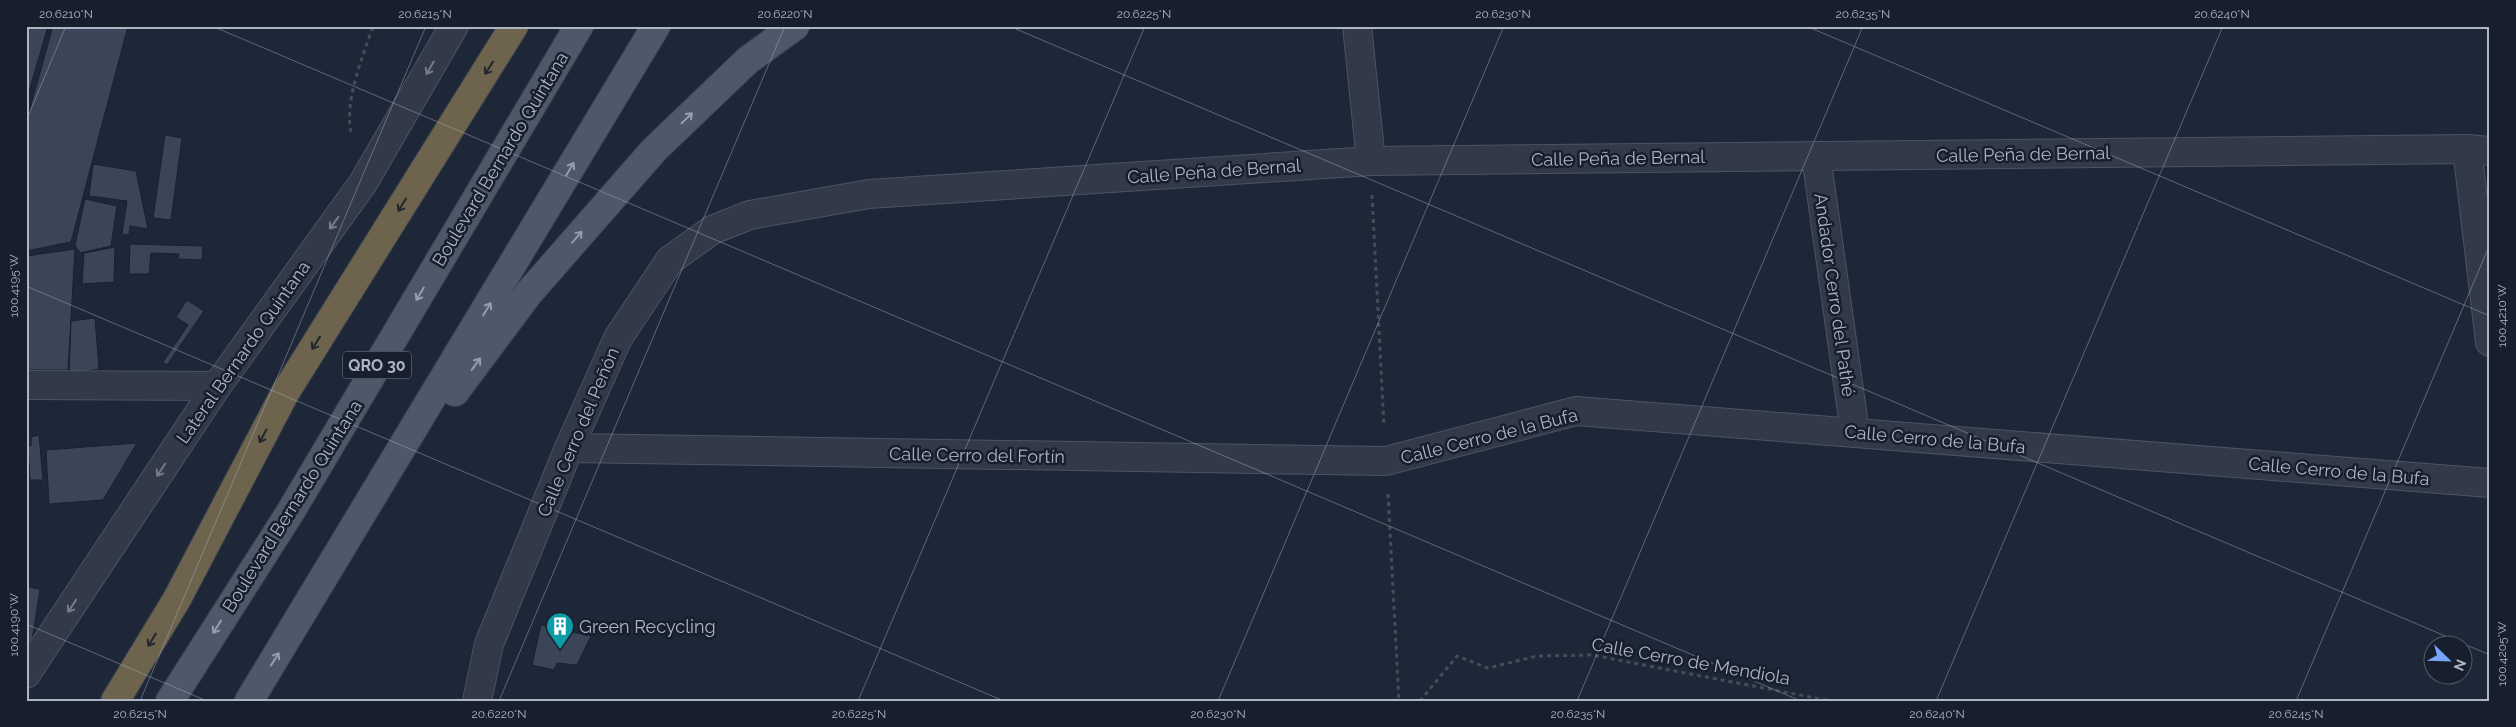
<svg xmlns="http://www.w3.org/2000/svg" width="2516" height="727" viewBox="0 0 2516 727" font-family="Raleway,sans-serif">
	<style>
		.building { fill: #3a4558; stroke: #19212e }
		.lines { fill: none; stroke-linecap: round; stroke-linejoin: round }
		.minor-casing { stroke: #4c5463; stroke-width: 30 }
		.major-casing { stroke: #3b4351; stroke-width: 30 }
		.highway-casing { stroke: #39414f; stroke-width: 30 }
		.path { stroke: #3e5156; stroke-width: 3; stroke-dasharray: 4 4; stroke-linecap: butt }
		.minor { stroke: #323948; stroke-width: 28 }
		.major { stroke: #4f5868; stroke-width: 28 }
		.highway { stroke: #6e644e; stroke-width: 28 }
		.oneway { stroke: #757d8d }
		.oneway2 { stroke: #20262f }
		.oneway3 { stroke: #959dae }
		.ticks { fill: none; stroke: #acb4c5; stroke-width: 1; stroke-opacity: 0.45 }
		.labels { text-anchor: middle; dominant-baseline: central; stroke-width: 5; stroke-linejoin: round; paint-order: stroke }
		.shield { fill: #171f2c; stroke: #7f8797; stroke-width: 1 }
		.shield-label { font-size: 16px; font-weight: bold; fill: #acb4c5 }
		.street-label { font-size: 18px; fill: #acb4c5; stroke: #171f2c }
		.poi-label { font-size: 18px; fill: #acb4c5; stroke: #171f2c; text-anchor: start }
		.neatline { fill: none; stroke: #acb4c5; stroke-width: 2 }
		.ticks-label { font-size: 12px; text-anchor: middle; fill: #acb4c5 }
	</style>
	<rect width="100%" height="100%" fill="#1e2737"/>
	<g class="building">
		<path d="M26,26H48L26,102Z"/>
		<path d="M53,26H128L71,242L26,251V123Z"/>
		<path d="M165,135L182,138L171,220L153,218Z"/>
		<path d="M93,164L136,171L148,229L130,226L129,235L122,234L127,201L89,196Z"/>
		<path d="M85,199L117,206L111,246L80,253L75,245Z"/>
		<path d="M130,244L203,246L202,260L178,259L179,254L151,253L149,274H129Z"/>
		<path d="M115,247L114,282L82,284L84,253Z"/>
		<path d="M75,249L68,370H26V256Z"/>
		<path d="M187,300L204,311L167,365L163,362L188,325L176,317Z"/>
		<path d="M95,318L99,369L69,374L71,321Z"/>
		<path d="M39,435L43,480H30L28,445L31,446V437Z"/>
		<path d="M137,443L103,500L49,504L46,450Z"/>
		<path d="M26,587L40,589L30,653L26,652Z"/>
		<path d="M541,625L591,636L577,665L557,663L554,670L532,665Z"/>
	</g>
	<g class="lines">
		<g class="minor-casing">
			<g id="minor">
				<path d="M1357,26L1371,161"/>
				<path d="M2467,149L2490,342"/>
				<path d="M1816,156L1855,433"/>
				<path d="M26,385L217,386"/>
				<path d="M569,448L1386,461L1576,411L2490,483"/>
				<path d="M26,674L217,386L363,183L454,26"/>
				<path d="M477,701L489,644L569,448L618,338L670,260L712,230L750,215L869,194L1371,161L2467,149L2490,151"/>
			</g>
		</g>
		<g class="major-casing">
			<g id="major">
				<path d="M455,392L528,294L654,150L748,60L795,26"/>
				<path d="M170,701L291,511L579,26"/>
				<path d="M249,701L656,26"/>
			</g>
		</g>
		<g class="highway-casing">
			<path id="highway" d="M115,701L177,599L285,393L514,26"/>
		</g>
		<g class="path">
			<path d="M351,132C344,101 363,56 373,26"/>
			<path d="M1372,195L1384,426"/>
			<path d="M1388,494L1399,701"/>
			<path d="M1420,701L1457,656L1488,668L1537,656L1592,655L1831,701"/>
		</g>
		<use href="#minor" class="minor"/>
		<use href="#major" class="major"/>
		<use href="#highway" class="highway"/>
	</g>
	<defs><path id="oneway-shaft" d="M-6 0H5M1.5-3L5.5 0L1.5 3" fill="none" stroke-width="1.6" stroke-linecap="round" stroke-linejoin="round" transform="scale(1.25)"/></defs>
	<g class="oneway">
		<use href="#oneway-shaft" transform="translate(430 68) rotate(120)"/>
		<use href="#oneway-shaft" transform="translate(334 223) rotate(126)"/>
		<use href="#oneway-shaft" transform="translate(161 470) rotate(123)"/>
		<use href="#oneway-shaft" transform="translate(72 606) rotate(123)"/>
	</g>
	<g class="oneway2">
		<use href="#oneway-shaft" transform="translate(489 68) rotate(122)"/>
		<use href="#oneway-shaft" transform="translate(402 205) rotate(122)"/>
		<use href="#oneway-shaft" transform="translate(316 343) rotate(122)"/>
		<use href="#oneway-shaft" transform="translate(263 436) rotate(118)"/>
		<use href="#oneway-shaft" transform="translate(152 640) rotate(121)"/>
	</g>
	<g class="oneway3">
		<use href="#oneway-shaft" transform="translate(687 118) rotate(-44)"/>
		<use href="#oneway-shaft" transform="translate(570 169) rotate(-59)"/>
		<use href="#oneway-shaft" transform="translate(577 237) rotate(-49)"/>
		<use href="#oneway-shaft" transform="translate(420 294) rotate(121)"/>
		<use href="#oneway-shaft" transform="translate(487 309) rotate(-59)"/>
		<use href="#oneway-shaft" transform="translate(476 364) rotate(-54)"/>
		<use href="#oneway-shaft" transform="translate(217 627) rotate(122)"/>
		<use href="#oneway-shaft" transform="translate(275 659) rotate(-58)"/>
	</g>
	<path class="ticks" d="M212,26L1801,701M1009,26L2490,655M1806,26L2490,316M26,121L66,26M26,286L1004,701M26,624L207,701M140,701L426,26M499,701L785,26M858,701L1145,26M1218,701L1504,26M1577,701L1863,26M1936,701L2223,26M2296,701L2490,244"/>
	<defs>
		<g id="building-pin" transform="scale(1.4375)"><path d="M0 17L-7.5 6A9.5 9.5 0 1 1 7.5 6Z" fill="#0f9aa8" stroke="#171f2c"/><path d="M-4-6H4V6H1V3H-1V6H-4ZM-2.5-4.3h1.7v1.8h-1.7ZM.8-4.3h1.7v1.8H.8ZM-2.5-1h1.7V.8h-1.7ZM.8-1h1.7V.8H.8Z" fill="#fff"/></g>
	</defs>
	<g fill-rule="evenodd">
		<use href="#building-pin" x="560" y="626"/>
	</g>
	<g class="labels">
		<rect class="shield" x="343" y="351.5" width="68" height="27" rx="4"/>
		<g class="shield-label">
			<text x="377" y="365">QRO 30</text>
		</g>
		<g class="street-label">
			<text transform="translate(2023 154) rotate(-1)">Calle Peña de Bernal</text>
			<text transform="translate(1618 158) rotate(-1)">Calle Peña de Bernal</text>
			<text transform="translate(500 159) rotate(-59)">Boulevard Bernardo Quintana</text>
			<text transform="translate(1214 171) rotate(-4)">Calle Peña de Bernal</text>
			<text transform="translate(1835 295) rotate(82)">Andador Cerro del Pathé</text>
			<text transform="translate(243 352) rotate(-55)">Lateral Bernardo Quintana</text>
			<text transform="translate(578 432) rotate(-67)">Calle Cerro del Peñón</text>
			<text transform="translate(1489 436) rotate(-14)">Calle Cerro de la Bufa</text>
			<text transform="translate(1935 439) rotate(5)">Calle Cerro de la Bufa</text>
			<text transform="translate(977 455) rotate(1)">Calle Cerro del Fortín</text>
			<text transform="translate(2339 471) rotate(5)">Calle Cerro de la Bufa</text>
			<text transform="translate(292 506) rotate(-58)">Boulevard Bernardo Quintana</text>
			<text transform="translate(1691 661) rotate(10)">Calle Cerro de Mendiola</text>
		</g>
		<g class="poi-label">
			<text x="579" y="626">Green Recycling</text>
		</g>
	</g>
	<rect width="2516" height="727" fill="none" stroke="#171f2c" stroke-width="55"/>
	<g transform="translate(2448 660) rotate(113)"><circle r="24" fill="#171f2c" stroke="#535b69"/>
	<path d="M0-4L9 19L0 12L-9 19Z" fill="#78a3fe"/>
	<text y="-8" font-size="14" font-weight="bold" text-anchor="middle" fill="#acb4c5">N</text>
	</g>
	<rect x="28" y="28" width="2460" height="672" class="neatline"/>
	<g class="ticks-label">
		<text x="66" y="18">20.6210°N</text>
		<text x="425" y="18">20.6215°N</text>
		<text x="785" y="18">20.6220°N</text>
		<text x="1144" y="18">20.6225°N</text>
		<text x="1503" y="18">20.6230°N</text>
		<text x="1863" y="18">20.6235°N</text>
		<text x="2222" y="18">20.6240°N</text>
		<text transform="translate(14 286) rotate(-90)" y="4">100.4195°W</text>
		<text transform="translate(2502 316) rotate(-90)" y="4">100.4210°W</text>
		<text transform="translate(14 625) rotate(-90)" y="4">100.4190°W</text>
		<text transform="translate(2502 654) rotate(-90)" y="4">100.4205°W</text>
		<text x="140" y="718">20.6215°N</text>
		<text x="499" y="718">20.6220°N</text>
		<text x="859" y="718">20.6225°N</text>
		<text x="1218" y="718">20.6230°N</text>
		<text x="1578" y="718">20.6235°N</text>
		<text x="1937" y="718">20.6240°N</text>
		<text x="2296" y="718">20.6245°N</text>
	</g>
</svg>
